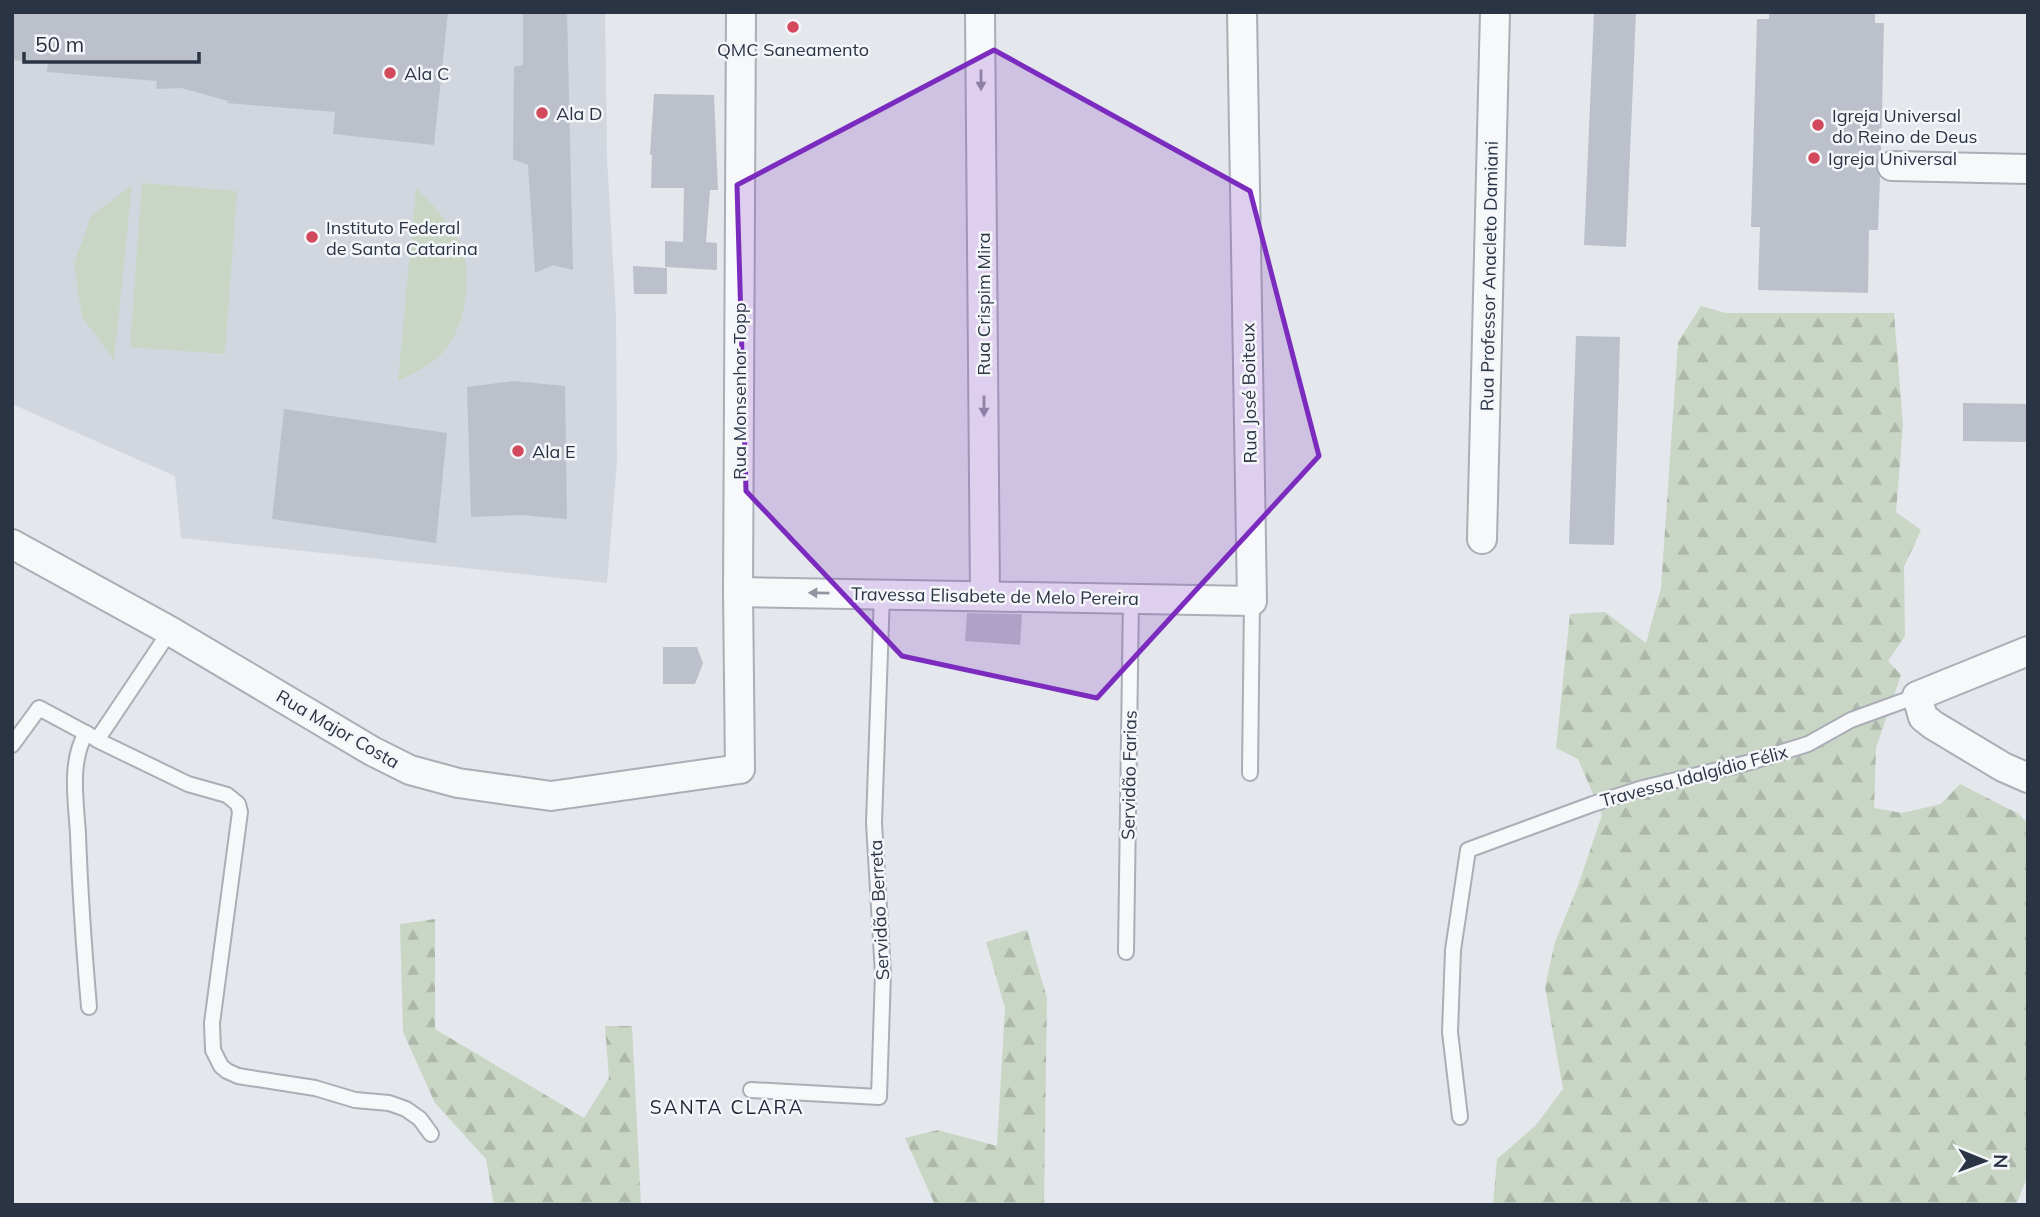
<svg xmlns="http://www.w3.org/2000/svg" width="2040" height="1217" viewBox="0 0 2040 1217" font-family="Mulish,sans-serif">
	<style>
		.built { fill: #d2d6de }
		.green { fill: #c9d6c5 }
		.forest { fill: url(#forest-firs) }
		.building { fill: #bbc0ca }
		.lines { fill: none; stroke-linecap: round; stroke-linejoin: round }
		.service-casing { stroke: #a9aeb7; stroke-width: 18 }
		.minor-casing { stroke: #a9aeb7; stroke-width: 32 }
		.service { stroke: #f7f8fa; stroke-width: 14 }
		.minor { stroke: #f7f8fa; stroke-width: 28 }
		.oneway { fill: #9196a0 }
		.marked { fill: #7b2cbf; fill-opacity: 0.2; stroke: #7b2cbf; stroke-width: 5; stroke-linejoin: round }
		.poi-dot { fill: #d1495b; stroke: #f4f6f9; stroke-width: 2.5 }
		.labels { text-anchor: middle; dominant-baseline: central; stroke-width: 5; stroke-linejoin: round; paint-order: stroke }
		.poi-label { font-size: 18px; fill: #2b3445; stroke: #f4f6f9; text-anchor: start }
		.street-label { font-size: 18px; fill: #2b3445; stroke: #f4f6f9 }
		.neighbourhood-label { font-size: 19px; letter-spacing: 2px; fill: #1d2536; stroke: #f4f6f9 }
	</style>
	<defs>
		<pattern id="forest-firs" width="22" height="20" patternUnits="userSpaceOnUse" patternTransform="scale(1.75)"><rect width="22" height="20" fill="#c9d6c5"/><path d="M5 1l3.5 6h-7zM16 11l3.5 6h-7z" fill="#adb8ab"/></pattern>
	</defs>
	<rect width="100%" height="100%" fill="#e4e7ec"/>
	<path class="built" d="M12,12H605L607,158L616,315L617,461L607,583L181,538L175,476L12,404Z"/>
	<g class="green">
		<path d="M142,183L237,191L225,354L130,347Z"/>
		<path d="M132,185L114,360L82,317L74,264L91,216Z"/>
		<path d="M416,188C432,205 450,222 460,243C474,273 466,328 443,352C431,365 414,373 398,381Z"/>
	</g>
	<g class="forest">
		<path d="M1701,306L1726,313H1894L1903,425L1896,512L1921,530L1904,567L1905,636L1888,661L1901,675L1876,748L1874,808L1902,813L1941,804L1960,784L2019,814L2028,824V1175L2016,1205H1493L1497,1159L1536,1125L1563,1089L1545,987L1555,942L1578,886L1602,815L1578,759L1556,748L1570,614L1605,612L1646,643L1661,588L1678,342Z"/>
		<path d="M435,919V1029L584,1118L609,1078L605,1026H632L641,1205H494L486,1159L435,1103L403,1032L400,924Z"/>
		<path d="M1027,930L1047,998L1044,1205H935L905,1138L938,1130L997,1146L1005,1008L986,942Z"/>
	</g>
	<g class="building">
		<path d="M12,12H448L434,145L333,134L335,112L227,103L228,101L181,88L156,89L157,81L47,72L48,63L12,60Z"/>
		<path d="M523,12H567L573,270L553,265L535,273L528,165L513,159L514,67L523,65Z"/>
		<path d="M1594,12H1636L1626,247L1584,245Z"/>
		<path d="M1769,12H1875V23H1884L1881,155L1875,165L1880,177L1878,230H1869L1868,293L1758,290L1760,227H1751L1757,19H1769Z"/>
		<path d="M654,94L714,95L718,190H710L706,242L717,243V270L665,267V241L683,242L684,188H651L652,155H650Z"/>
		<path d="M633,266L667,268V294H634Z"/>
		<path d="M1576,336L1620,337L1614,545L1569,544Z"/>
		<path d="M513,381L565,386L567,519L522,515L471,517L467,387Z"/>
		<path d="M1963,403L2028,404V442L1963,441Z"/>
		<path d="M284,409L447,433L436,543L272,519Z"/>
		<path d="M967,613L1022,614L1020,645L965,641Z"/>
		<path d="M663,647H697L703,663L695,684H663Z"/>
	</g>
	<g class="lines">
		<g class="service-casing">
			<g id="service">
				<path d="M170,631L97,740L188,784L227,795L238,804L240,812L212,1023L213,1050L221,1066L227,1071L238,1076L315,1088L355,1100L389,1103L406,1109L420,1119L431,1134"/>
				<path d="M86,733C69,762 76,801 78,834C80,892 84,949 89,1007"/>
				<path d="M12,745L39,708L93,737"/>
				<path d="M1250,773L1252,601"/>
				<path d="M1126,952L1131,598"/>
				<path d="M751,1090L879,1097L883,974L874,823L882,594"/>
				<path d="M1460,1117L1450,1032L1453,950L1468,850L1593,804L1643,788L1747,763L1808,744L1851,720L1917,696"/>
			</g>
		</g>
		<g class="minor-casing">
			<g id="minor">
				<path d="M980,12L985,596"/>
				<path d="M1892,166L2028,169"/>
				<path d="M1482,539L1495,12"/>
				<path d="M12,544L170,631L372,751L410,770L458,783L551,796L740,769L738,592L741,12"/>
				<path d="M738,592L1252,601L1242,12"/>
				<path d="M2028,651L1917,696L1923,717L1933,725L2003,767L2028,778"/>
			</g>
		</g>
		<use href="#service" class="service"/>
		<use href="#minor" class="minor"/>
	</g>
	<defs><path id="oneway-solid" d="M-6-.8H1V-3.2L6.5 0L1 3.2V.8H-6Z" transform="scale(1.75)"/></defs>
	<g class="oneway">
		<use href="#oneway-solid" transform="translate(981 80) rotate(90)"/>
		<use href="#oneway-solid" transform="translate(984 406) rotate(90)"/>
		<use href="#oneway-solid" transform="translate(819 593) rotate(-179)"/>
	</g>
	<path class="marked" d="M994,50L1250,191L1319,456L1097,698L902,656L746,491L737,185Z"/>
	<g class="poi-dot">
		<circle cx="793" cy="27" r="7"/>
		<circle cx="390" cy="73" r="7"/>
		<circle cx="542" cy="113" r="7"/>
		<circle cx="1818" cy="125" r="7"/>
		<circle cx="1814" cy="158" r="7"/>
		<circle cx="312" cy="237" r="7"/>
		<circle cx="518" cy="451" r="7"/>
	</g>
	<g class="labels">
		<g class="poi-label">
			<text x="793" y="49" text-anchor="middle">QMC Saneamento</text>
			<text x="404" y="73">Ala C</text>
			<text x="556" y="113">Ala D</text>
			<text x="1832" y="115">Igreja Universal<tspan x="1832" dy="21">do Reino de Deus</tspan></text>
			<text x="1828" y="158">Igreja Universal</text>
			<text x="326" y="227">Instituto Federal<tspan x="326" dy="21">de Santa Catarina</tspan></text>
			<text x="532" y="451">Ala E</text>
		</g>
		<g class="street-label">
			<text transform="translate(1489 276) rotate(-89)">Rua Professor Anacleto Damiani</text>
			<text transform="translate(983 304) rotate(-90)">Rua Crispim Mira</text>
			<text transform="translate(739 391) rotate(-90)">Rua Monsenhor Topp</text>
			<text transform="translate(1249 393) rotate(-91)">Rua José Boiteux</text>
			<text transform="translate(995 596) rotate(1)">Travessa Elisabete de Melo Pereira</text>
			<text transform="translate(338 729) rotate(30)">Rua Major Costa</text>
			<text transform="translate(1129 775) rotate(-89)">Servidão Farias</text>
			<text transform="translate(1694 776) rotate(-15)">Travessa Idalgídio Félix</text>
			<text transform="translate(879 910) rotate(-93)">Servidão Berreta</text>
		</g>
		<g class="neighbourhood-label">
			<text x="727" y="1107">SANTA CLARA</text>
		</g>
	</g>
	<rect width="2040" height="1217" fill="none" stroke="#2b3445" stroke-width="28"/>
	<g transform="translate(1984 1161) rotate(91)" stroke="#f4f6f9" stroke-width="5" paint-order="stroke">
	<path d="M0-5L12 26L0 18L-12 26Z" fill="#2b3445"/>
	<text y="-10" font-size="19" font-weight="bold" text-anchor="middle" fill="#2b3445">N</text>
	</g>
	<path d="M24 52v10h175v-10" fill="none" stroke="#2b3445" stroke-width="3.5"/>
	<text x="35" y="52" font-size="21" fill="#2b3445" stroke="#f4f6f9" stroke-width="5" paint-order="stroke">50 m</text>
</svg>
